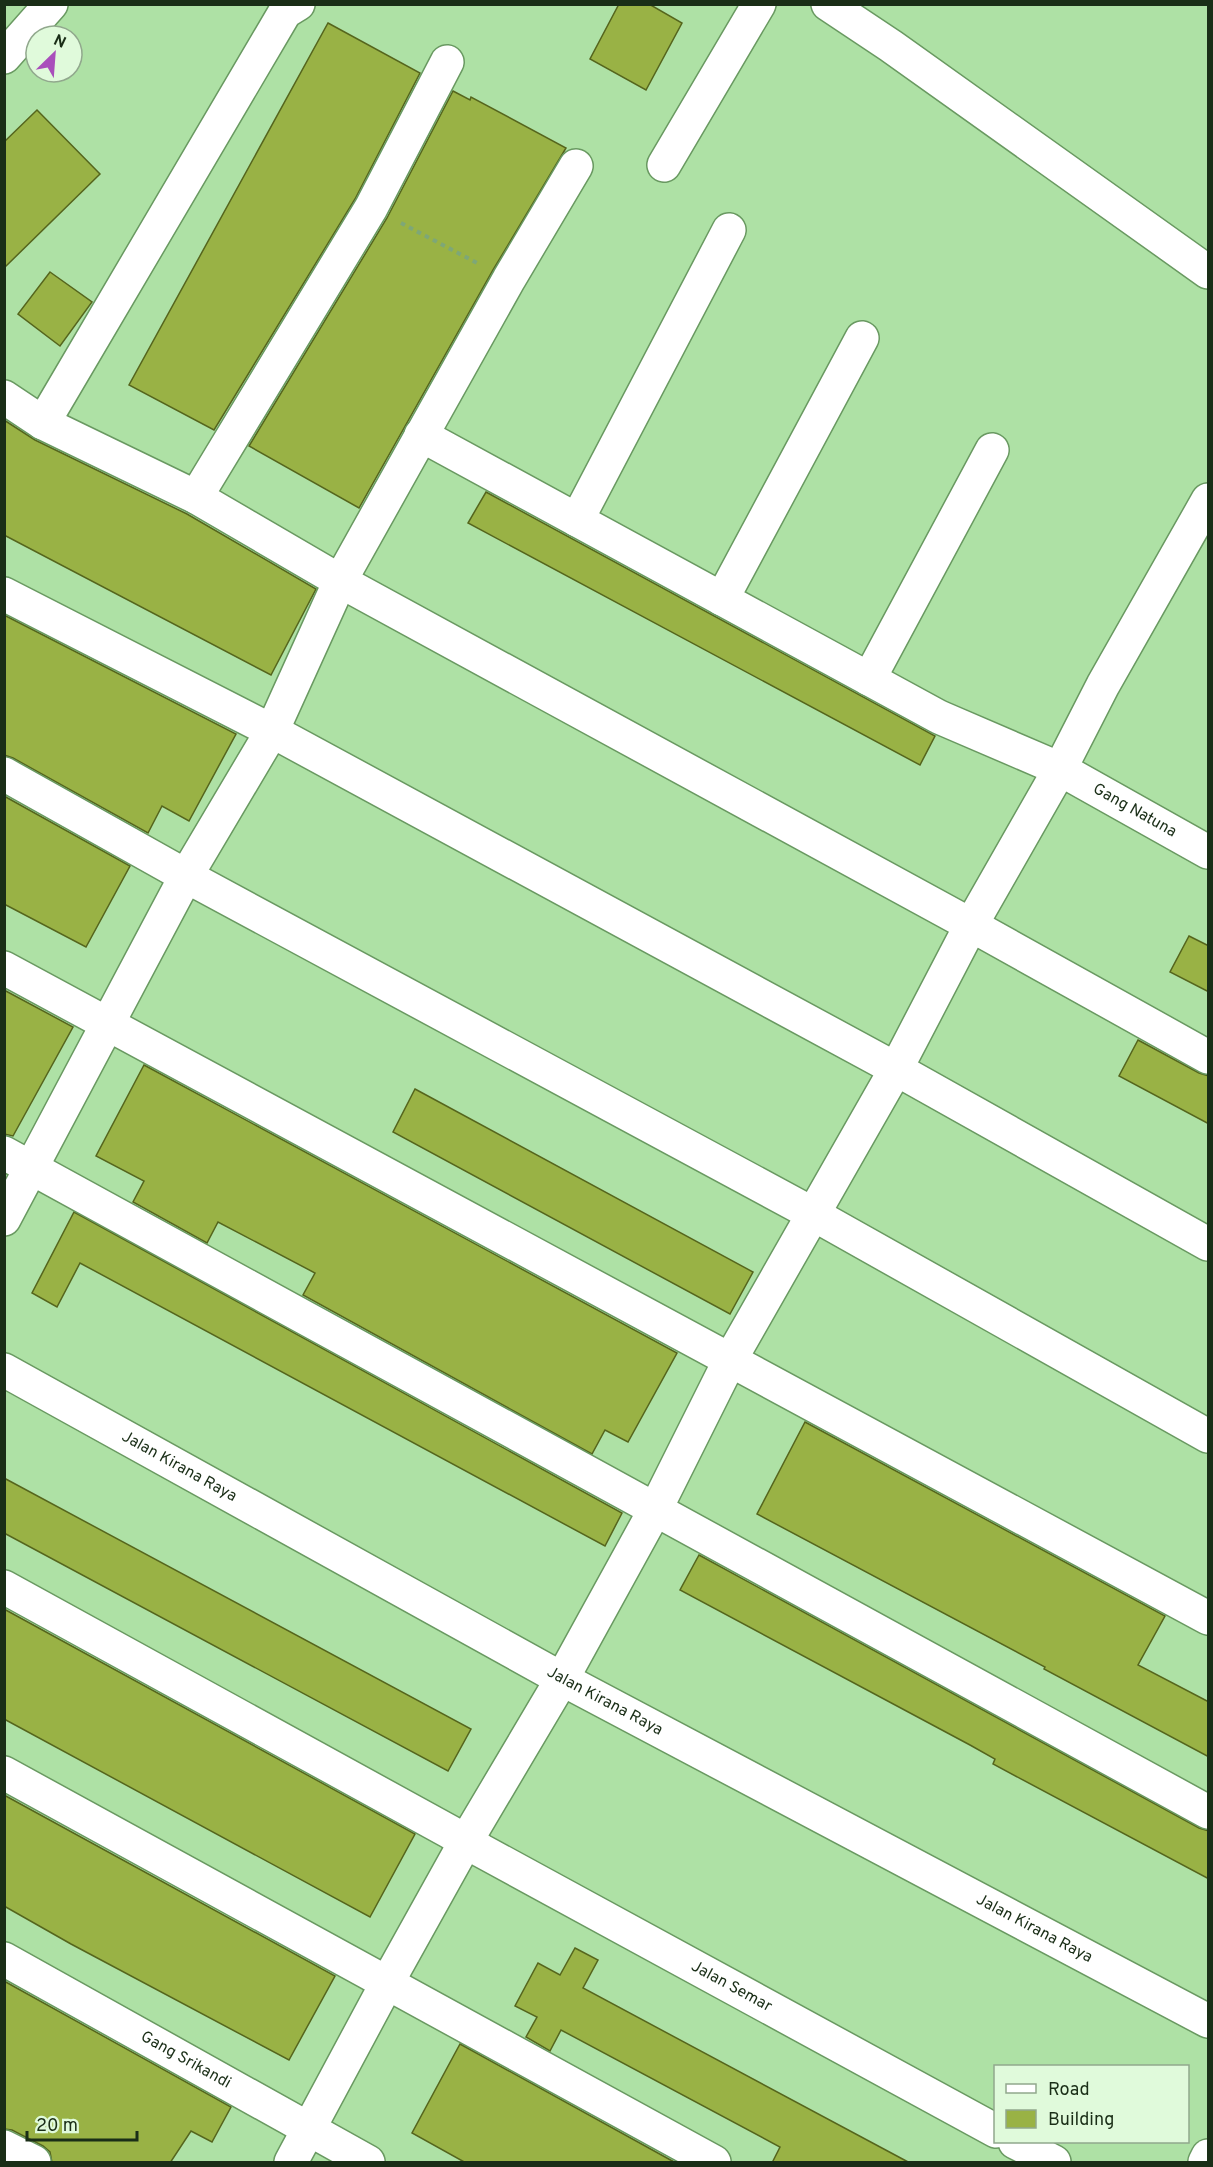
<svg xmlns="http://www.w3.org/2000/svg" width="1213" height="2167" viewBox="0 0 1213 2167" font-family="Overpass,sans-serif">
	<style>
		.building { fill: #99b245; stroke: #55651d; stroke-width: 1.5 }
		.lines { fill: none; stroke-linecap: round; stroke-linejoin: round }
		.minor-casing { stroke: #699961; stroke-width: 36 }
		.path { stroke: #7ea777; stroke-width: 4; stroke-dasharray: 4.5 4.5; stroke-linecap: butt }
		.minor { stroke: #fff; stroke-width: 33 }
		.labels { text-anchor: middle; dominant-baseline: central; stroke-width: 6; stroke-linejoin: round; paint-order: stroke }
		.street-label { font-size: 16px; fill: #1a2e17; stroke: #e0fadb }
	</style>
	<rect width="100%" height="100%" fill="#aee1a5"/>
	<g class="building">
		<path d="M619,4H649L682,23L646,90L590,59Z"/>
		<path d="M328,23L420,73L355,199L214,430L129,385Z"/>
		<path d="M453,91L470,100L471,97L566,148L493,270L359,508L249,446L387,218Z"/>
		<path d="M37,110L100,174L4,268V142Z"/>
		<path d="M50,272L92,302L60,346L18,314Z"/>
		<path d="M4,420L35,440L187,514L316,589L271,675L4,535Z"/>
		<path d="M486,492L935,736L920,765L468,523Z"/>
		<path d="M4,615L236,734L189,821L162,806L148,833L13,758L4,755Z"/>
		<path d="M4,796L130,866L86,947L4,904Z"/>
		<path d="M1189,936L1209,946V992L1170,972Z"/>
		<path d="M4,990L73,1027L13,1136L4,1134Z"/>
		<path d="M1138,1040L1199,1073L1209,1076V1124L1119,1076Z"/>
		<path d="M144,1065L677,1353L628,1442L605,1430L592,1454L303,1295L315,1273L218,1222L207,1243L133,1202L144,1181L96,1156Z"/>
		<path d="M415,1089L753,1272L730,1314L393,1132Z"/>
		<path d="M74,1212L622,1513L605,1546L80,1263L57,1307L32,1293Z"/>
		<path d="M805,1422L1165,1616L1138,1665L1209,1702V1757L1044,1669L1045,1667L757,1514Z"/>
		<path d="M4,1478L471,1729L448,1771L4,1533Z"/>
		<path d="M699,1555L1199,1828L1209,1831V1879L993,1764L995,1759L970,1745L680,1590Z"/>
		<path d="M4,1609L415,1834L370,1917L4,1719Z"/>
		<path d="M4,1795L335,1976L289,2060L71,1944L4,1906Z"/>
		<path d="M575,1948L598,1960L583,1988L910,2163H772L780,2147L561,2030L550,2051L526,2037L537,2017L515,2006L538,1963L560,1975Z"/>
		<path d="M4,1981L231,2107L212,2142L191,2131L170,2163H52L50,2152L43,2146L12,2130L4,2129Z"/>
		<path d="M460,2044L676,2163H466L412,2133Z"/>
	</g>
	<g class="lines">
		<g class="minor-casing">
			<g id="minor">
				<path d="M828,4L891,46L1208,272"/>
				<path d="M4,57L51,4"/>
				<path d="M664,165L759,4"/>
				<path d="M4,397L43,423L196,497L340,581L971,925L1208,1057"/>
				<path d="M43,423L285,12L298,4"/>
				<path id="s1" d="M421,435L939,717L1060,769L1208,852"/>
				<path d="M196,497L371,208L447,62"/>
				<path d="M577,520L729,230"/>
				<path d="M4,594L272,731L896,1069L1208,1244"/>
				<path d="M722,599L862,338"/>
				<path d="M869,679L992,450"/>
				<path d="M4,774L186,876L813,1214L1208,1436"/>
				<path d="M4,968L1208,1618"/>
				<path d="M4,1153L1208,1812"/>
				<path d="M4,1219L186,876L272,731L340,581L509,279L576,166"/>
				<path id="s2" d="M4,1370L562,1679L1208,2021"/>
				<path id="s3" d="M4,1587L450,1832L482,1851L996,2131"/>
				<path d="M4,1773L714,2162"/>
				<path id="s4" d="M4,1959L368,2162"/>
				<path d="M1015,2142L1054,2162"/>
				<path d="M4,2147L34,2162"/>
				<path d="M291,2162L387,1983L466,1841L562,1679L655,1510L730,1360L896,1069L971,925L1060,769L1103,685L1208,500"/>
				<path d="M1205,2162L1208,2156"/>
			</g>
		</g>
		<path class="path" d="M401,223L479,264"/>
		<use href="#minor" class="minor"/>
	</g>
	<g class="labels">
		<g class="street-label">
			<text stroke="none"><textPath href="#s1" startOffset="807">Gang Natuna</textPath></text>
			<text stroke="none"><textPath href="#s2" startOffset="200">Jalan Kirana Raya</textPath></text>
			<text stroke="none"><textPath href="#s2" startOffset="686">Jalan Kirana Raya</textPath></text>
			<text stroke="none"><textPath href="#s2" startOffset="1172">Jalan Kirana Raya</textPath></text>
			<text stroke="none"><textPath href="#s3" startOffset="830">Jalan Semar</textPath></text>
			<text stroke="none"><textPath href="#s4" startOffset="208">Gang Srikandi</textPath></text>
		</g>
	</g>
	<rect width="1213" height="2167" fill="none" stroke="#1a2e17" stroke-width="12"/>
	<rect x="994" y="2065" width="195" height="78" fill="#e0fadb" stroke="#91a88d" stroke-width="1.5"/>
	<rect x="1006" y="2084" width="30" height="9" fill="#ffffff" stroke="#91a88d" stroke-width="1.5"/>
	<text x="1048" y="2095" font-size="18" fill="#1a2e17">Road</text>
	<rect x="1006" y="2110" width="30" height="18" fill="#99b245" stroke="#91a88d" stroke-width="1.5"/>
	<text x="1048" y="2125" font-size="18" fill="#1a2e17">Building</text>
	<g transform="translate(54 54) rotate(25)"><circle r="28" fill="#e0fadb" stroke="#91a88d" stroke-width="1.5"/>
	<path d="M0-4.5L10 22L0 15L-10 22Z" fill="#a94fbb"/>
	<text y="-9" font-size="16" font-weight="bold" text-anchor="middle" fill="#1a2e17">N</text>
	</g>
	<path d="M27 2131v9h110v-9" fill="none" stroke="#1a2e17" stroke-width="3"/>
	<text x="36" y="2131" font-size="18" fill="#1a2e17" stroke="#e0fadb" stroke-width="4.5" paint-order="stroke">20 m</text>
</svg>
